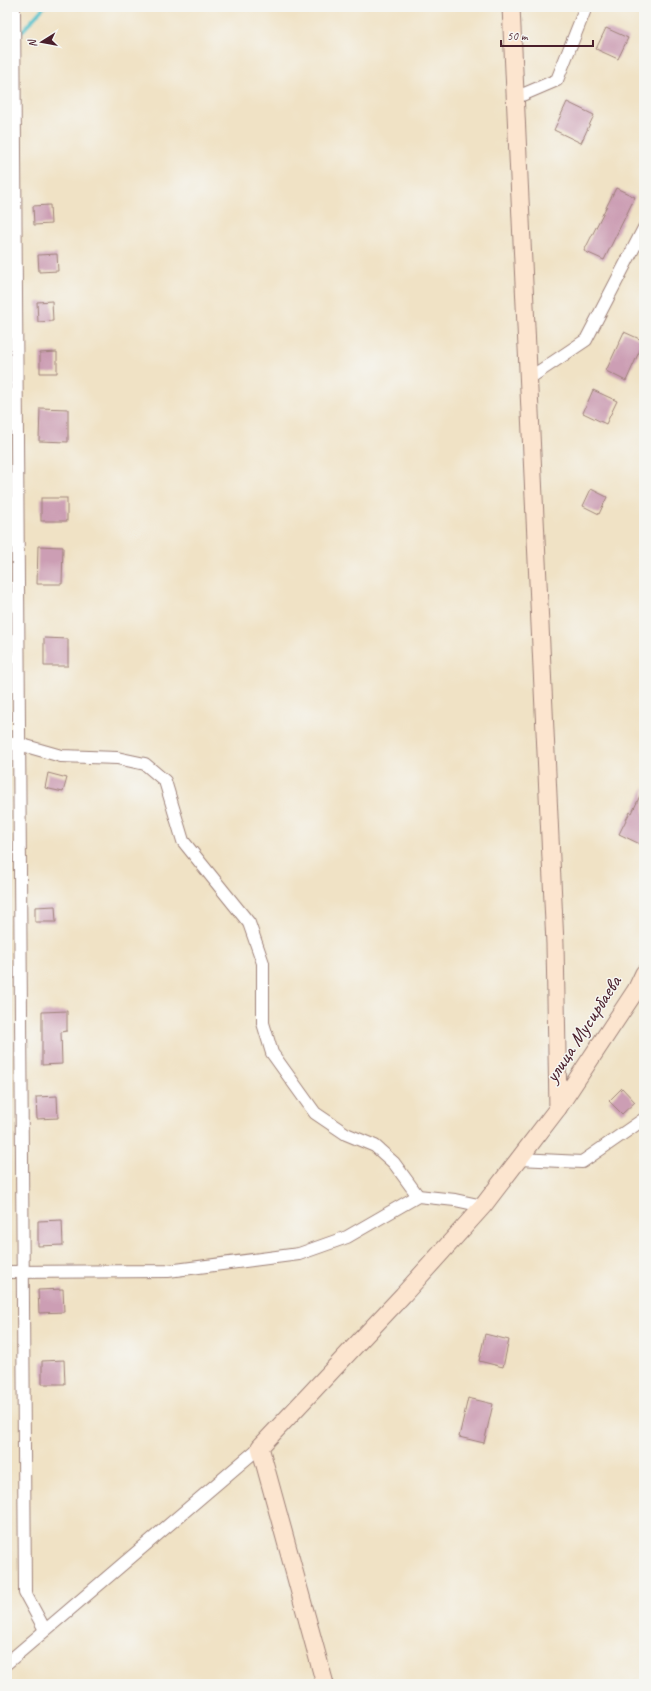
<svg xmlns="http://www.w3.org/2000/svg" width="651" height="1691" viewBox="0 0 651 1691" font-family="Caveat,sans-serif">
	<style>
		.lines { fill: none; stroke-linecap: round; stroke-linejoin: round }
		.stream { stroke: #54c1cc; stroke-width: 3.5 }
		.building { fill: #cc9eb4 }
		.street-casing { stroke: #9d8078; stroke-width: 14 }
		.secondary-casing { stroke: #9d8078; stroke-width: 19 }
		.street { stroke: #fff; stroke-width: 12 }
		.secondary { stroke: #fce5cf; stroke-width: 17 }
		.labels { text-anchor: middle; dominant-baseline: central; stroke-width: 3; stroke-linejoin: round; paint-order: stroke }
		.street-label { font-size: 20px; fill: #4a1f2b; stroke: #f6f6f2 }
	</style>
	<rect width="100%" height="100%" fill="#f6f6f2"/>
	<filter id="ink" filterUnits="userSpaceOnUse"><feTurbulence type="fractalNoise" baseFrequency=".025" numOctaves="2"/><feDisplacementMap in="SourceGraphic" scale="8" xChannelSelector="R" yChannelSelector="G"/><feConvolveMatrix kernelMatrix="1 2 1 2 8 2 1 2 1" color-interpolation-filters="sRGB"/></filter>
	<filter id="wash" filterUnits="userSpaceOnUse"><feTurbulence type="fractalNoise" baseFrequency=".012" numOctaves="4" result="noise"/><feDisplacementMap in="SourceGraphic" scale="16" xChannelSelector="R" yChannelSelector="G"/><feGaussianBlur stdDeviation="0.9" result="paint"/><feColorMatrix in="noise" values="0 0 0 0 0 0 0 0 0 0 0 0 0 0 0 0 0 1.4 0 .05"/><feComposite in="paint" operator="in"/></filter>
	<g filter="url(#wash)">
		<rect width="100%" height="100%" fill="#f0e2c5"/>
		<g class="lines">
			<path class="stream" d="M17,37L44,7"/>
		</g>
		<g id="blocks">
			<g class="building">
				<path d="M606,28L628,38L618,59L596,49Z"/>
				<path d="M567,102L594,115L581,143L554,130Z"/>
				<path d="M616,188L635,197L604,260L584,251Z"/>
				<path d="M50,205L51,224L34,225L33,206Z"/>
				<path d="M57,254L58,271L39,272L38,255Z"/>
				<path d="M52,301L53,321L38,322L37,302Z"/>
				<path d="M624,332L644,341L626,381L606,371Z"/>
				<path d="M57,352V373H40V353Z"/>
				<path d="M593,390L617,401L606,424L583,413Z"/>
				<path d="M40,408L68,409V442L39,441Z"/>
				<path d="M591,489L607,497L599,514L583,506Z"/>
				<rect x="41" y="498" width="26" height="23"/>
				<path d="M38,546L63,547L62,584H37Z"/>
				<path d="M44,638L68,639V666H44Z"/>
				<path d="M48,773L67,778L63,792L45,788Z"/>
				<path d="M644,787V835L640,844L619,834L630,812L632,813Z"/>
				<path d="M55,906L56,922H35V907Z"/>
				<path d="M67,1011V1031L61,1032L62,1064L42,1065V1012Z"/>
				<path d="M622,1088L635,1102L622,1114L609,1101Z"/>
				<path d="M57,1096L58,1118L37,1119L36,1097Z"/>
				<path d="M62,1220L63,1245L38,1246V1221Z"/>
				<path d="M63,1289L64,1312L39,1313L38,1290Z"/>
				<path d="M485,1334L509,1340L503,1367L479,1361Z"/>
				<path d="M64,1360L65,1384H42V1361Z"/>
				<path d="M468,1398L493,1404L484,1443L459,1437Z"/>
			</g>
		</g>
	</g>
	<g filter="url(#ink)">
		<use href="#blocks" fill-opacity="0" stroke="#9d8078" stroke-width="1"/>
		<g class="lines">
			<g class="street-casing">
				<g id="street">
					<path d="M14,7L25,1593L45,1630"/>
					<path d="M515,98L557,80L586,7"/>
					<path d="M528,379L586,340L644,228"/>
					<path d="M7,744H19L61,756L117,758L145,764L165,781L183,841L249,923L263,963V1023L272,1053L315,1113L346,1134L375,1146L394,1163L418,1196"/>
					<path d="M519,1159L582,1162L644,1119"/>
					<path d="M7,1272L168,1271L299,1254L347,1237L418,1196L455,1200L483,1206"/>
					<path d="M7,1663L260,1447"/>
				</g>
			</g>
			<g class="secondary-casing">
				<g id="secondary">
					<path d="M511,7L555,944L558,1108"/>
					<path d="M325,1684L260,1447L403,1295L483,1206L558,1108L636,990L644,973"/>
				</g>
			</g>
			<use href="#street" class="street"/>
			<use href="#secondary" class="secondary"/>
		</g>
	</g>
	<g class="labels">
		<g class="street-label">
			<text transform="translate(583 1029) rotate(-57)">улица Мусирбаева</text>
		</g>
	</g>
	<rect width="651" height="1691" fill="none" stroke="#f6f6f2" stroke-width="24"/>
	<g transform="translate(42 42) rotate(259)" stroke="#f6f6f2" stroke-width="3" paint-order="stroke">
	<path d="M0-3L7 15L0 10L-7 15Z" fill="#4a1f2b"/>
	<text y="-6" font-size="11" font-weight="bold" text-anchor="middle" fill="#4a1f2b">N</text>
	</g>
	<path d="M501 40v6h92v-6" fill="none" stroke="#4a1f2b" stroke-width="2"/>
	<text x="507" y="40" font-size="12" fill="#4a1f2b" stroke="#f6f6f2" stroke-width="3" paint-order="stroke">50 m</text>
</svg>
